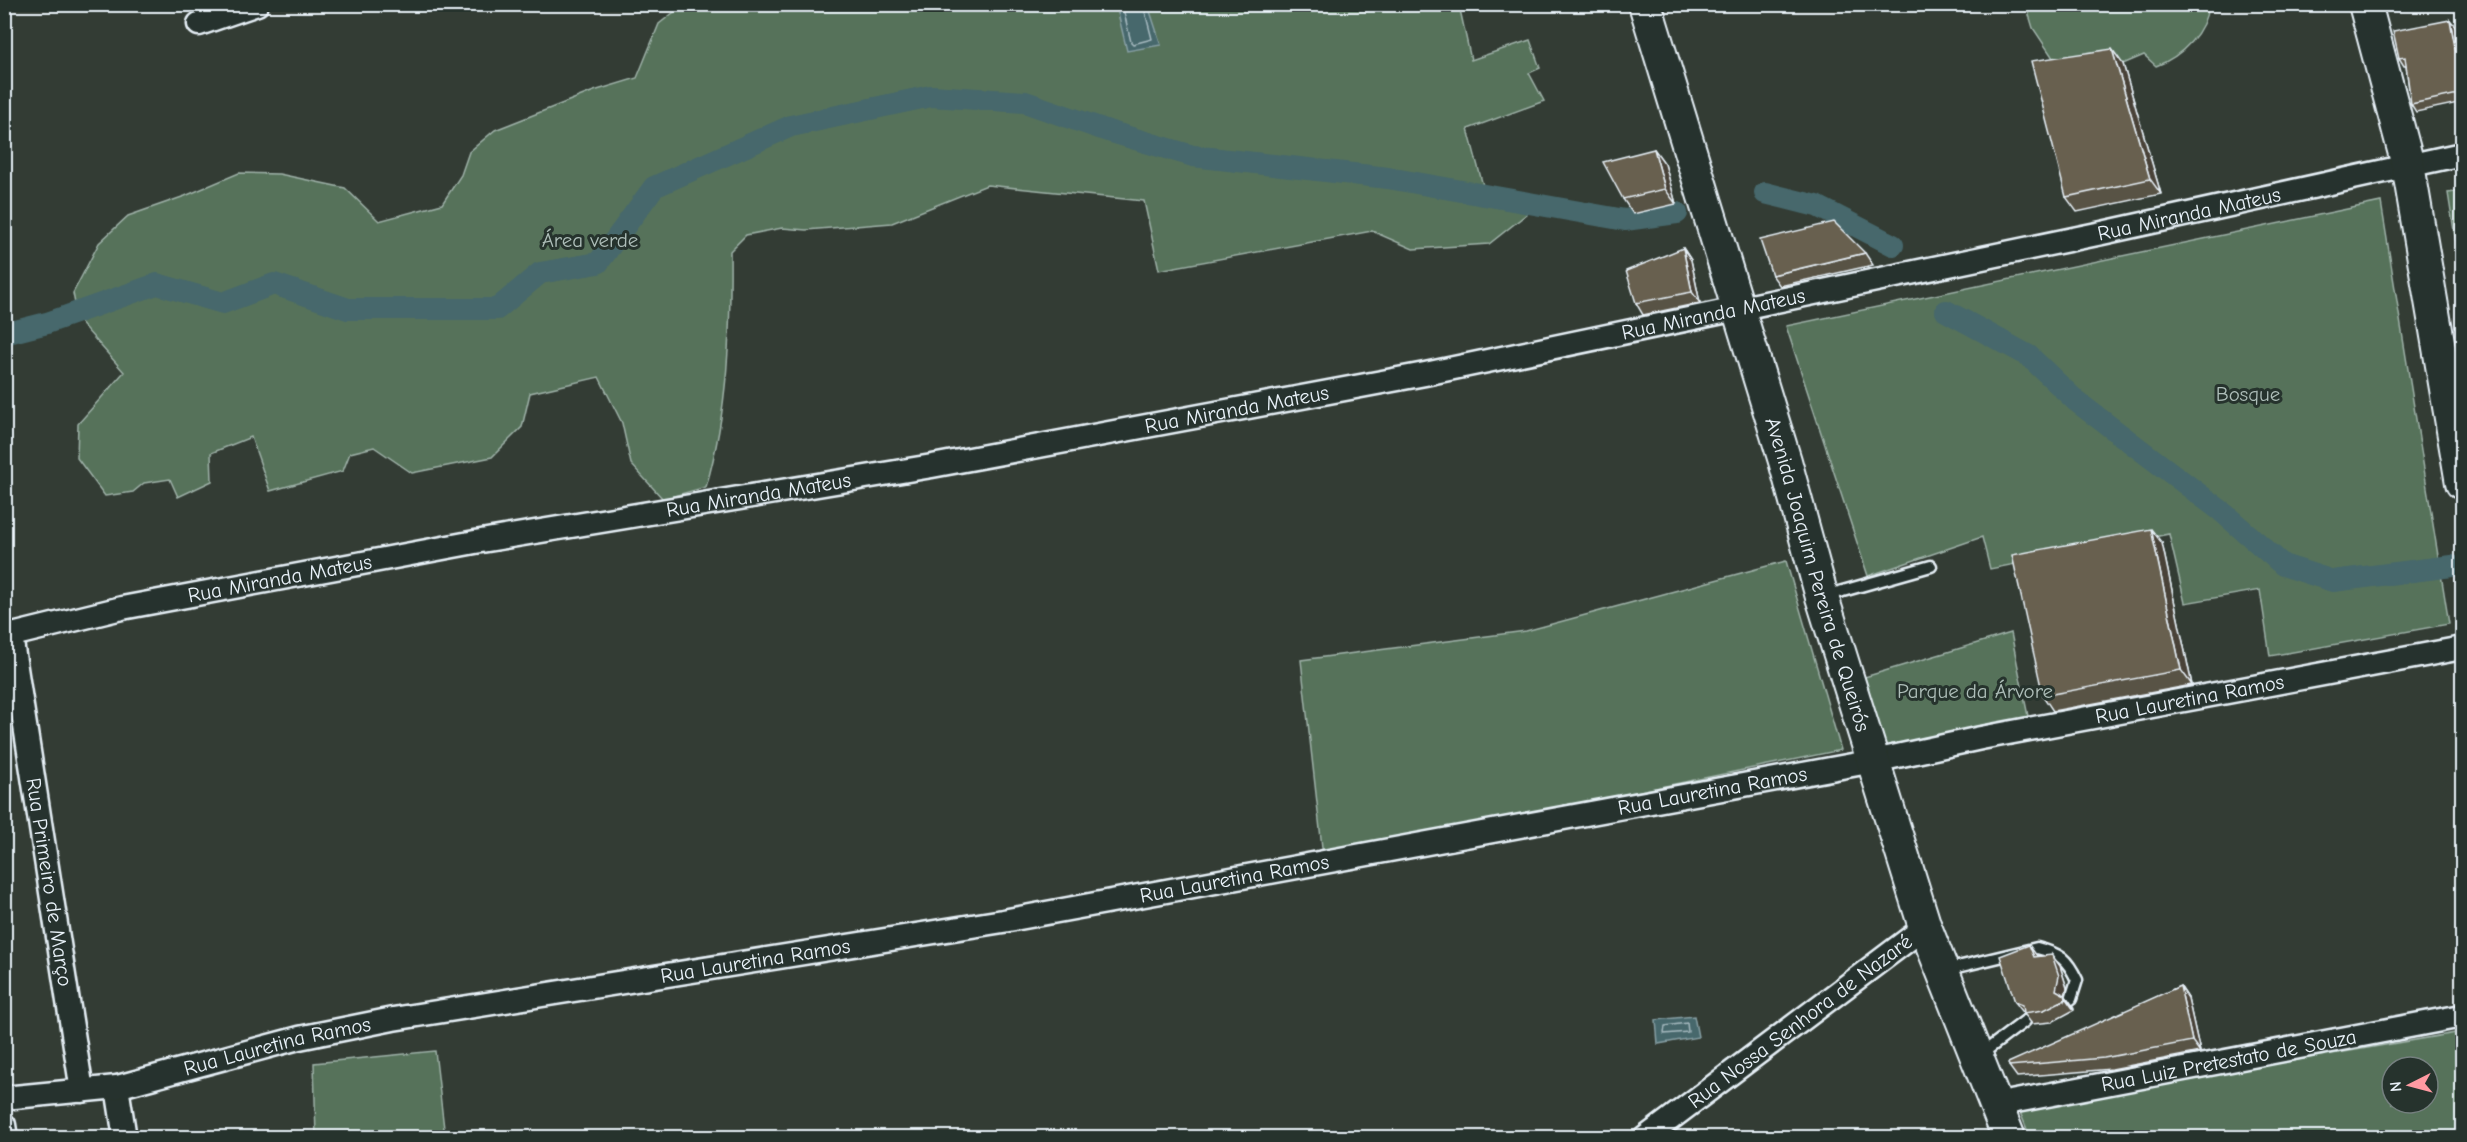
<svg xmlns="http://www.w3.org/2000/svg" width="2467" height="1142" viewBox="0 0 2467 1142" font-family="'Comic Neue',sans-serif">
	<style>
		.green { fill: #56725a; stroke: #9fb2a9; stroke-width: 1.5; fill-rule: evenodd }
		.water { fill: #46686c; stroke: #879fa4; stroke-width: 1.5 }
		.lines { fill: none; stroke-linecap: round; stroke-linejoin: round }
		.shore { stroke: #a7bac0; stroke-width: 1.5 }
		.canal { stroke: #46686c; stroke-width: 22 }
		.lane-casing { stroke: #e8f1f8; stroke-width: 15 }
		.street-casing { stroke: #e8f1f8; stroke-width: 27 }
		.secondary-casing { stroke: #e8f1f8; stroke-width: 36 }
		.lane { stroke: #26332d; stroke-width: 10 }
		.street { stroke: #26332d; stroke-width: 22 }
		.secondary { stroke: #26332d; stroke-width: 32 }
		.wall { fill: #595345; stroke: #e8f1f8; stroke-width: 1.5 }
		.shaded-wall { fill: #484338; stroke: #e8f1f8; stroke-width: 1.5 }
		.building { fill: #676050; stroke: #e8f1f8; stroke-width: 1.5 }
		.labels { text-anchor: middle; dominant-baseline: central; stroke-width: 6; stroke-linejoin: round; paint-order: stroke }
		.street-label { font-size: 21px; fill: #e8f1f8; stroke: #26332d }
		.park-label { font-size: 21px; fill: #aebeb9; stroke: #26332d }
	</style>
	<rect width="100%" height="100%" fill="#333c34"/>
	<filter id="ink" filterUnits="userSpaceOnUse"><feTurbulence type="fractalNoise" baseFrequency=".0167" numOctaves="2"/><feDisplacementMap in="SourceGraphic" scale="12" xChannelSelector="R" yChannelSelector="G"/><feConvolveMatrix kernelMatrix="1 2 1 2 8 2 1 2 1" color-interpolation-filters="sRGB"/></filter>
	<g filter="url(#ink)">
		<g class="green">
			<path d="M683,5H1459L1471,60L1530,40L1540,68L1529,73L1544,101L1468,129L1487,201L1528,213L1489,244L1413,249L1372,231L1159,270L1144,201L987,185L892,223L806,230L782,228L746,235L730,251C731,329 728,412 706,487L663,499L631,464L622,423L599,377L530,393L522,427L492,457L412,473L374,447L350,453L343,471L270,491L251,437L211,453L212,481L178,497L170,479L144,483L133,492L105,496L77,458L78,424L124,372L78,320L73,293L99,243L128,216L185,196L239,173L279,174L345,188L379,221L442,204L461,175L469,152L495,130L594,91L637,78L659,24Z"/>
			<path d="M2026,5H2208C2206,32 2181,57 2156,66L2144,55L2123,64L2063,73L2033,28Z"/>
			<path d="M2462,191V281L2448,193Z"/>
			<path d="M2381,202L2449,624L2270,656L2260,590L2185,603L2169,534L1990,569L1982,537L1868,576L1786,326Z"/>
			<path d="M1786,561L1841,750L1323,856L1301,660L1526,631Z"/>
			<path d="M2011,633L2030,726L1881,757L1858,679Z"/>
			<path d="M2462,1032V1137H2030L2018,1107ZM2392,1067H2428V1103H2392Z"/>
			<path d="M435,1051L445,1137H316L314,1063Z"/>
		</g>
		<g class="water">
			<path d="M1116,5H1148L1161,45L1127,51Z"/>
			<path d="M1694,1016L1698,1037L1658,1044L1656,1020Z"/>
		</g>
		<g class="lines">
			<g class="shore">
				<path d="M1122,4L1131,42L1133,44L1152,39L1143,4"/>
				<path d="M1687,1023L1688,1032L1664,1034L1665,1026Z"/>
			</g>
			<g class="canal">
				<path d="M1765,193L1817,206L1893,245"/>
				<path d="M1946,311L2029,356L2076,401L2220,510L2283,565L2333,581L2452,566"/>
				<path d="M4,334L47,323L157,284L223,303L274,284L348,309H497L540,273L598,263L654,187L791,126L931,96L1025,102L1108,131L1193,156L1388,178L1625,220L1677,213"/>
			</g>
			<g class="lane-casing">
				<g id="lane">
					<path d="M1825,596L1931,566"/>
					<path d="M1945,970L2037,948C2061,954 2067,959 2077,980L2071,999"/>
					<path d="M1980,1055L2025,1021"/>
				</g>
			</g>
			<g class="street-casing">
				<g id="street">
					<path d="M199,24L257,4"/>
					<path id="s1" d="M11,636L82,1091"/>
					<path id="s2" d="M4,637L122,608L475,542L932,466L1425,374L2102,233L2462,154"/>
					<path d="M117,1087L125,1138"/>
					<path id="s3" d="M4,1098L117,1087L299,1038L393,1019L1003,921L1874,761L1981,738L2462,648"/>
					<path id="s4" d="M1995,1105L2462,1016"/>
					<path d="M4,1125L6,1138"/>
					<path id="s5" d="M1645,1138L1925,927"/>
				</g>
			</g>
			<g class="secondary-casing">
				<g id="secondary">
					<path id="s6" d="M1645,4L1785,461L1822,597L1925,927L2009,1138"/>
					<path d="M2365,4L2408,165L2462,483"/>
				</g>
			</g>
			<use href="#lane" class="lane"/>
			<use href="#street" class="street"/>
			<use href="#secondary" class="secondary"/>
		</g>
		<g class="wall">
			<path d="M2450,20L2456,27L2463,67V102L2416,112L2411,104L2406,66H2404L2399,58Z"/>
			<path d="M2123,64L2161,194L2077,212L2066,197Z"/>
			<path d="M1654,149L1665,164L1676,204L1633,214L1623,199Z"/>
			<path d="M1683,248L1691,260L1700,303L1643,315L1636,303Z"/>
			<path d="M1865,253L1873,265L1780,286L1772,275Z"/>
			<path d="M2162,543L2192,685L2053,711L2043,696Z"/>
			<path d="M2038,957L2060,966L2067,988L2065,995L2073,1006L2074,1010L2052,1022L2032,1024L2015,1002Z"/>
			<path d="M2180,986L2188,998L2200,1052L2112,1069L2017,1077L2009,1066Z"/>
		</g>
		<g class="shaded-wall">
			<path d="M2450,20L2456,27L2463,67V74L2459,69Z"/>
			<path d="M2112,49L2123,64L2161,194L2150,179Z"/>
			<path d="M1654,149L1665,164L1676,204L1665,189Z"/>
			<path d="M1683,248L1691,260L1700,303L1692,292Z"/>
			<path d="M2151,529L2162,543L2192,685L2181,670Z"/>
			<path d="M2029,945L2037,956L2042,969L2034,957Z"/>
			<path d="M2052,955L2060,966L2067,988L2065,995L2073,1006L2074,1010L2066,999L2065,996L2064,1001L2056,990Z"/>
			<path d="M2180,986L2188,998L2200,1052L2192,1041Z"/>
		</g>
		<g class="building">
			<path d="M2450,20L2459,69L2463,68V93L2411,104L2405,57L2399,58L2393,31Z"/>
			<path d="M2112,49L2150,179L2066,197L2031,61Z"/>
			<path d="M1654,149L1665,189L1623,199L1603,162Z"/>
			<path d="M1834,222L1865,253L1772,275L1760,240Z"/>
			<path d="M1683,248L1692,292L1636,303L1626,271Z"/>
			<path d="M2151,529L2181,670L2043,696L2012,555Z"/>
			<path d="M2029,945L2034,957L2052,955L2059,976L2056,990L2065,995L2066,999L2044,1010L2024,1013L2023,1005L2015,1002L2000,956Z"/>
			<path d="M2180,986L2192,1041L2104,1058L2009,1066L2008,1063Z"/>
			<path d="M1942,1131L1944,1137H1919Z"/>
		</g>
	</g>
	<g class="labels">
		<g class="street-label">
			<text stroke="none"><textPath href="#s2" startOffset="2226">Rua Miranda Mateus</textPath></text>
			<text stroke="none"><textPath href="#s2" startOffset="1740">Rua Miranda Mateus</textPath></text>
			<text stroke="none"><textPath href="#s2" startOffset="1254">Rua Miranda Mateus</textPath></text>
			<text stroke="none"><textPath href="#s2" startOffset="768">Rua Miranda Mateus</textPath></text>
			<text stroke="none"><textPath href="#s6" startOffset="596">Avenida Joaquim Pereira de Queirós</textPath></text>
			<text stroke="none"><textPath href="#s2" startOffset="282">Rua Miranda Mateus</textPath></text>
			<text stroke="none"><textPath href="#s3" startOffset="2223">Rua Lauretina Ramos</textPath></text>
			<text stroke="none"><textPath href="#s3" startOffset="1737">Rua Lauretina Ramos</textPath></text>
			<text stroke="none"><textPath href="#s3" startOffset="1251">Rua Lauretina Ramos</textPath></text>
			<text stroke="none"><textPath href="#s1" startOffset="249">Rua Primeiro de Março</textPath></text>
			<text stroke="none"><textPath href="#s3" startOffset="765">Rua Lauretina Ramos</textPath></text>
			<text stroke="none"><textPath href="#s5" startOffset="194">Rua Nossa Senhora de Nazaré</textPath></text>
			<text stroke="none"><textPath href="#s3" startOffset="279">Rua Lauretina Ramos</textPath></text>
			<text stroke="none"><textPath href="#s4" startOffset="238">Rua Luiz Pretestato de Souza</textPath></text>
		</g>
		<g class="park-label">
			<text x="590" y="240">Área verde</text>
			<text x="2248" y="394">Bosque</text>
			<text x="1975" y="691">Parque da Árvore</text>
		</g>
	</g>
	<rect width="2467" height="1142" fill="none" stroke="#26332d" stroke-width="24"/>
	<rect x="12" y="12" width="2443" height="1118" fill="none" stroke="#e8f1f8" stroke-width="2" filter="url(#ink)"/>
	<g transform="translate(2410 1085) rotate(264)"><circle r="28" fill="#26332d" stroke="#747f7e" stroke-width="1.5"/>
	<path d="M0-4.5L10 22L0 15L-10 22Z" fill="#ff9aa2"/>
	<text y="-9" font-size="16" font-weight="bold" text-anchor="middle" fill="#e8f1f8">N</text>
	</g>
</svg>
